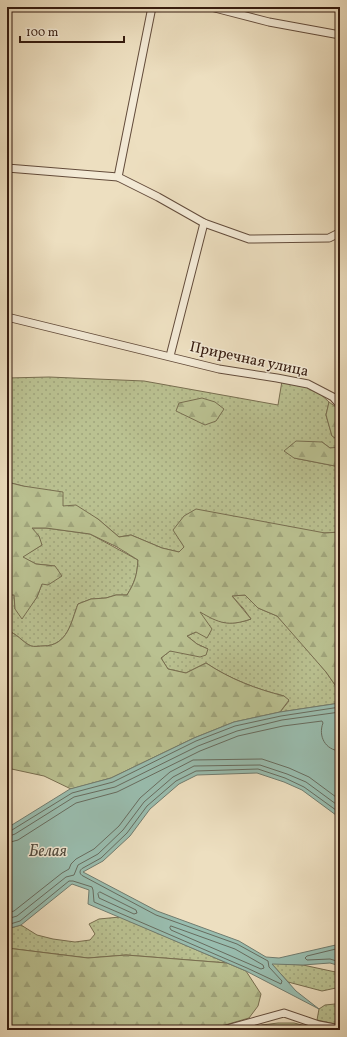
<svg xmlns="http://www.w3.org/2000/svg" width="347" height="1037" viewBox="0 0 347 1037" font-family="Vollkorn,serif">
	<style>
		.grass { fill: url(#grass-dots); stroke: #786e50 }
		.forest { fill: url(#forest-firs); stroke: #786e50 }
		.water { fill: #99bdaf; stroke: #717c6f }
		.lines { fill: none; stroke-linecap: round; stroke-linejoin: round }
		.shore { stroke: #676c5f; stroke-width: 1 }
		.minor-casing { stroke: #634c3b; stroke-width: 9 }
		.minor { stroke: #f3ead6; stroke-width: 7 }
		.labels { text-anchor: middle; dominant-baseline: central; stroke-width: 3; stroke-linejoin: round; paint-order: stroke }
		.street-label { font-size: 15px; fill: #351b0f; stroke: #f3ead6 }
		.water-label { font-size: 16px; font-style: italic; fill: #534c3f; stroke: #f3ead6 }
	</style>
	<defs>
		<pattern id="grass-dots" width="8" height="8" patternUnits="userSpaceOnUse"><rect width="8" height="8" fill="#bac191"/><path d="M2 2h.1M6 6h.1" fill="none" stroke="#a0a57c" stroke-width="1.8" stroke-linecap="round"/></pattern>
		<pattern id="forest-firs" width="22" height="20" patternUnits="userSpaceOnUse"><rect width="22" height="20" fill="#bac191"/><path d="M5 1l3.5 6h-7zM16 11l3.5 6h-7z" fill="#a0a57c"/></pattern>
	</defs>
	<rect width="100%" height="100%" fill="#eddfc0"/>
	<filter id="stains"><feTurbulence type="fractalNoise" baseFrequency=".005" numOctaves="4"/><feColorMatrix values="0 0 0 0 .2 0 0 0 0 .09 0 0 0 0 .02 0 0 0 .5 -.17"/></filter>
	<radialGradient id="worn" r=".72"><stop offset=".6" stop-color="#630" stop-opacity="0"/><stop offset="1" stop-color="#630" stop-opacity=".3"/></radialGradient>
	<g class="grass">
		<path d="M49,377L144,381L278,405L282,381L316,390L329,402L326,415L332,436L340,441V447L330,448L322,442L294,458L340,467V532L325,533L184,547L179,552L162,548L131,535L119,537L98,519L63,506L23,486L7,482V378Z"/>
		<path d="M32,528H46L90,534L138,560C137,575 135,582 127,595H116L106,598L91,599L78,604C71,622 68,646 43,646C40,646 34,647 31,646C22,642 17,633 7,631V595L14,594L15,609L30,606L37,597L42,584L55,566L36,564L22,557L42,545Z"/>
		<path d="M245,595L258,608L277,616L295,635L326,672L340,692V703L280,712L289,701L284,696C256,689 230,679 206,663L186,673L168,669L161,658L170,651L208,649L197,644L187,636L196,632L199,611C218,622 228,627 251,619L243,608L232,596Z"/>
		<path d="M120,917L227,963L126,955L88,958L7,948V929L21,925L37,935L53,939L75,942L90,940L95,934L89,924L99,919Z"/>
		<path d="M271,963L303,965L340,973V984L336,988L322,991L288,982Z"/>
		<path d="M335,1004L340,1005V1025L317,1020L319,1009L325,1005Z"/>
		<path d="M278,1023H294L322,1030H246L262,1025Z"/>
	</g>
	<g class="forest">
		<path d="M202,398L215,402L224,409L216,421L205,425L176,411L179,403Z"/>
		<path d="M329,402L340,410V441L332,436L326,415Z"/>
		<path d="M296,441L322,442L330,448L340,447V467L294,458L284,451Z"/>
		<path d="M7,482L23,486L63,492V506L76,505L98,519L119,537L131,535L162,548L179,552L184,547L173,530L184,516L196,509L325,533L340,532V692L326,672L277,616L258,608L245,595L232,596L251,619C228,627 219,623 200,612L212,629L207,638L196,632L187,636L197,644L208,649L206,655L200,657L170,651L161,658L168,669L186,673L206,663C230,679 256,689 284,696L289,700L280,712L234,722L194,738L111,778L71,789L44,776L7,768V631C17,633 22,642 31,646C34,647 40,646 43,646C68,646 71,622 78,604L91,599L106,598L116,595H127C135,582 137,575 138,560L117,547L90,534L46,528H32L39,536L42,545L23,557L36,564L55,566L62,576L48,585L42,584L37,597L22,619L15,609L14,595H7Z"/>
		<path d="M7,948L88,958L126,955L227,963L246,971L261,994L258,1006L249,1018L208,1030H7Z"/>
	</g>
	<path class="water" d="M340,703V730L336,731L340,739V818L302,790L284,782L257,773L197,775L179,784L150,809L130,836L103,861L83,872L157,911L239,941L266,957L279,958L340,944V966L330,963L303,965L272,964L296,991L319,1009L246,971L88,904L89,890L72,884L21,925L7,929V828L70,789L111,778L194,738L234,722L280,712Z"/>
	<g class="lines">
		<g class="shore">
			<path d="M7,832L12,830L72,793L113,782L196,741L235,726L281,716L340,707"/>
			<path d="M7,837L15,834L74,797L115,787L198,746L237,731L282,720L340,712"/>
			<path d="M7,843L18,840L76,803L117,792L200,751L238,736L283,726L322,721L323,723C318,736 325,750 340,751"/>
			<path d="M100,892L136,910L137,913L134,914L99,898L98,894Z"/>
			<path d="M7,913L14,911L62,873L69,869L71,864L76,859L94,849L119,826L140,798L170,772L193,760L262,759L289,768L309,777L340,800"/>
			<path d="M7,919L17,916L66,877L74,875L78,865L98,854L123,830L144,802L173,777L194,766L260,765L287,774L306,782L340,807"/>
			<path d="M7,925L20,921L69,881H73L92,887L93,890L94,902L247,968L281,984L282,981L269,967L268,961L237,944L156,915L83,876C79,874 79,870 83,868L101,858L127,833L147,806L176,781L196,771L258,769L285,778L304,787L340,813"/>
			<path d="M171,926L235,949L263,965L264,968L261,969L171,930L170,928Z"/>
			<path d="M340,948L307,956L305,958L307,960L330,959L340,962"/>
		</g>
		<g class="minor-casing">
			<g id="minor">
				<path d="M211,7L269,22L340,35"/>
				<path d="M7,168L118,177L158,197L204,223L249,239L329,238L339,233L340,231"/>
				<path d="M118,177L152,7"/>
				<path d="M7,317L219,369L277,378L308,384L333,397L340,405"/>
				<path d="M170,356L204,223"/>
				<path d="M223,1030L284,1013L319,1025L340,1029"/>
			</g>
		</g>
		<use href="#minor" class="minor"/>
	</g>
	<g class="labels">
		<g class="street-label">
			<text transform="translate(249 360) rotate(12)">Приречная улица</text>
		</g>
		<g class="water-label">
			<text x="48" y="852">Белая</text>
		</g>
	</g>
	<rect width="347" height="1037" fill="none" stroke="#eddfc0" stroke-width="24"/>
	<rect x="8" y="8" width="331" height="1021" fill="none" stroke="#351b0f" stroke-width="2"/>
	<rect x="12" y="12" width="323" height="1013" fill="none" stroke="#351b0f"/>
	<path d="M20 36v6h104v-6" fill="none" stroke="#351b0f" stroke-width="2"/>
	<text x="26" y="36" font-size="12" fill="#351b0f" stroke="#f3ead6" stroke-width="3" paint-order="stroke">100 m</text>
	<rect width="100%" height="100%" filter="url(#stains)"/>
	<rect width="100%" height="100%" fill="url(#worn)"/>
</svg>
